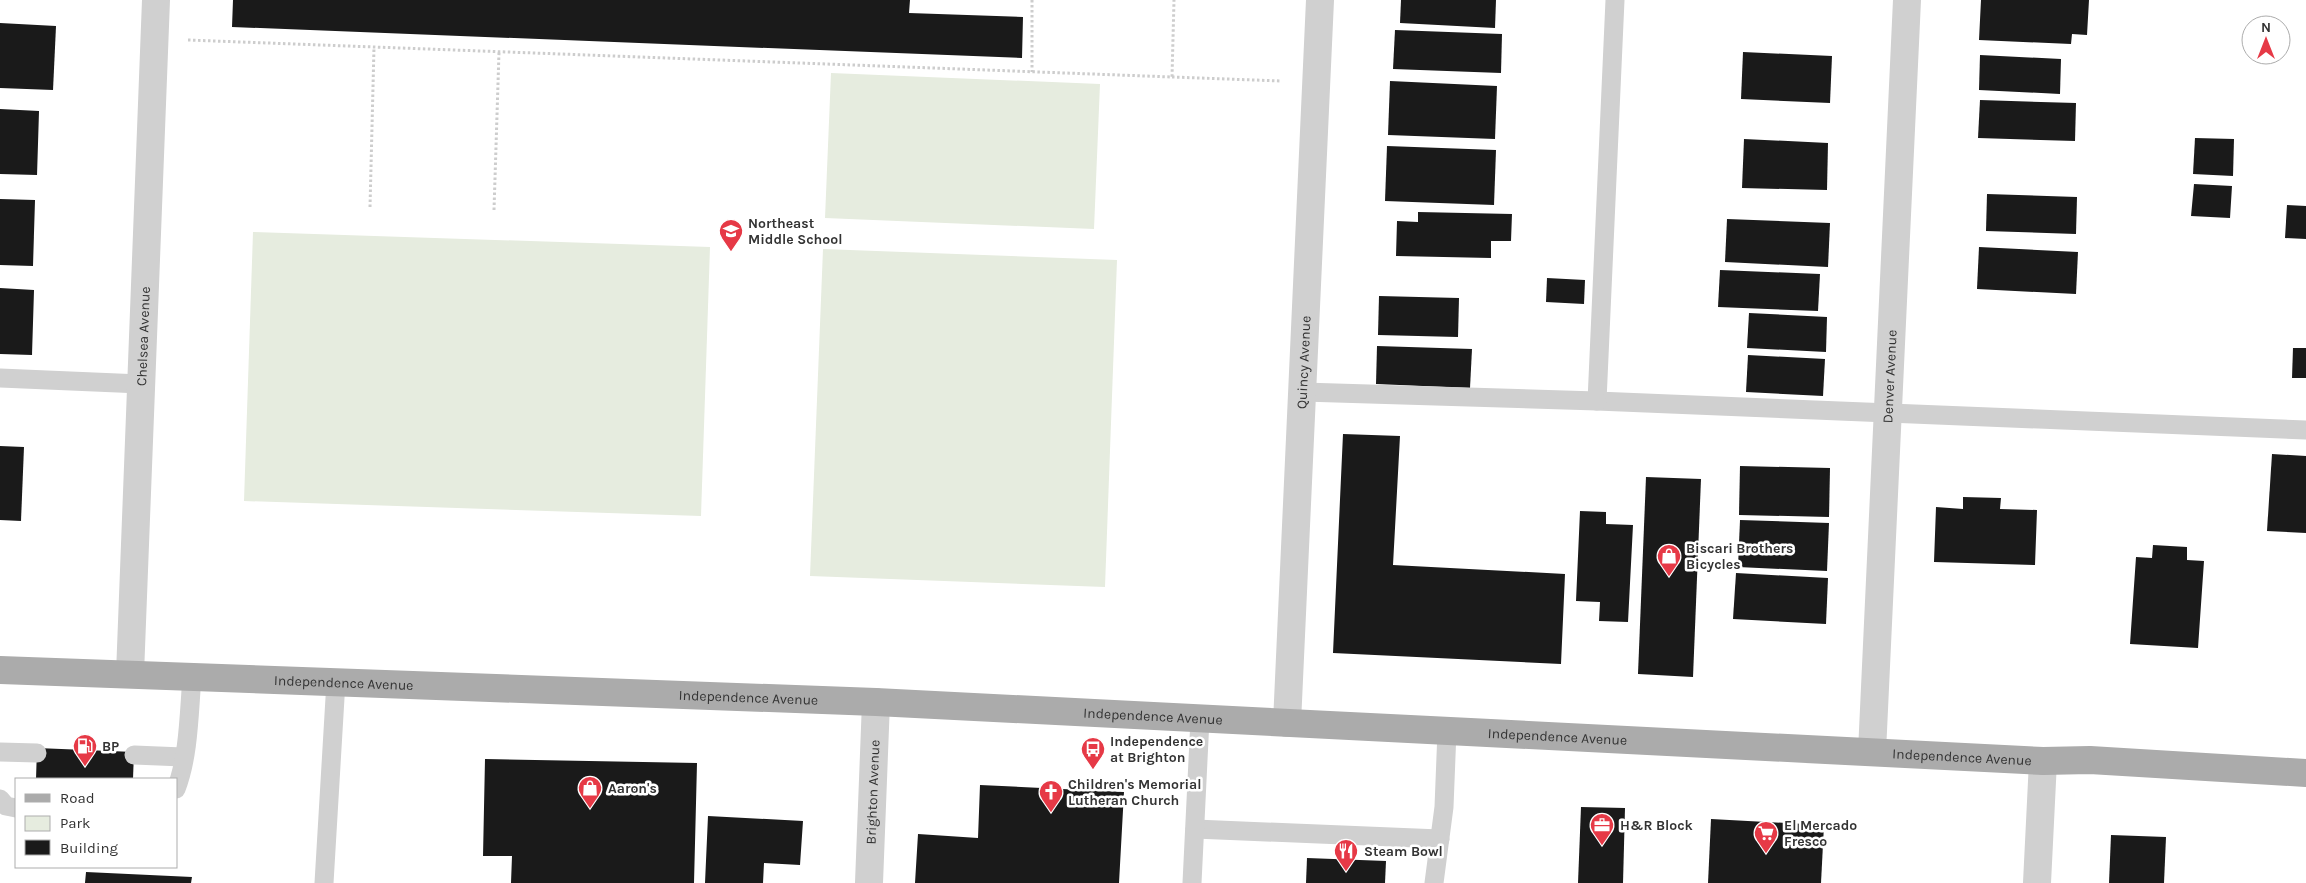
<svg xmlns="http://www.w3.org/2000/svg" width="2306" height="883" viewBox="0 0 2306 883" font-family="Karla,sans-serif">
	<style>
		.green { fill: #e6ecdf }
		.building { fill: #1a1a1a }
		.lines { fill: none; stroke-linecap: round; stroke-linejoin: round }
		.path { stroke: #cdcdcd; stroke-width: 3; stroke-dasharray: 2.5 2.5; stroke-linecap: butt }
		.service { stroke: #d0d0d0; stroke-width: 19 }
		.minor { stroke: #d0d0d0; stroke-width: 28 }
		.primary { stroke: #ababab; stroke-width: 28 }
		.labels { text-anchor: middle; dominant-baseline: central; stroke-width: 5; stroke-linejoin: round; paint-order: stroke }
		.poi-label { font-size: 14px; font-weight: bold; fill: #333; stroke: #fff; text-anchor: start }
		.street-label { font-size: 14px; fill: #333; stroke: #fff }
	</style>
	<rect width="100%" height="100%" fill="#fff"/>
	<g class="green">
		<path d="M831,73L1100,84L1094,229L825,218Z"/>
		<path d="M253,232L710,247L701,516L244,501Z"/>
		<path d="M823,249L1117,260L1105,587L810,576Z"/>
	</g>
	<g class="building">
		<path d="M233,0H910L909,13L1023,17L1022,58L232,27Z"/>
		<path d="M1401,0H1496L1495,28L1400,23Z"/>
		<path d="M1981,0H2089L2087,35L2072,34L2071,44L1979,40Z"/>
		<path d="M0,23L56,26L53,90L0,88Z"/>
		<path d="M1395,30L1502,34L1501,73L1393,69Z"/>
		<path d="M1743,52L1832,56L1830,103L1741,99Z"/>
		<path d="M1980,55L2061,59L2060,94L1979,90Z"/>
		<path d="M1390,81L1497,86L1495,139L1388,135Z"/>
		<path d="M1980,100L2076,103L2075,141L1978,138Z"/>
		<path d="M0,109L39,111L37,175L0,174Z"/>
		<path d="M2195,138L2234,139L2233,176L2193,174Z"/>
		<path d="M1744,139L1828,143L1827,190L1742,188Z"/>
		<path d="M1387,146L1496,150L1494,205L1385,201Z"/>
		<path d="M2194,184L2232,186L2230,218L2191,216Z"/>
		<path d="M1987,194L2077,197L2076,234L1986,231Z"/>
		<path d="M0,199L35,200L33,266L0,265Z"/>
		<path d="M2287,205L2306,206V239L2285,238Z"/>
		<path d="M1418,212L1512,214L1511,241H1491V258L1396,256L1397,221L1418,222Z"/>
		<path d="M1727,219L1830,223L1828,267L1725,262Z"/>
		<path d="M1979,247L2078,252L2076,294L1977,289Z"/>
		<path d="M1720,270L1820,274L1818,311L1718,307Z"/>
		<path d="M1547,278L1585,280L1584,304L1546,302Z"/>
		<path d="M0,288L34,290L32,355L0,354Z"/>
		<path d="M1379,296L1459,298L1458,337L1378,335Z"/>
		<path d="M1749,313L1827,317L1826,352L1747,348Z"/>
		<path d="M1377,346L1472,349L1470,388L1376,384Z"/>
		<path d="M2293,348H2306V378H2292Z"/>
		<path d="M1748,355L1825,359L1823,396L1746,392Z"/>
		<path d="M1343,434L1400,436L1393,565L1565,574L1561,664L1333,653Z"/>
		<path d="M0,446L24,447L21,521L0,520Z"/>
		<path d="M2272,454L2306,456V533L2267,531Z"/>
		<path d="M1740,466L1830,468L1829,517L1739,515Z"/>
		<path d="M1646,477L1701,479L1693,677L1638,674Z"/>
		<path d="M1963,497L2001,498L2000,509L2037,510L2035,565L1934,562L1936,507L1963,509Z"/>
		<path d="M1580,511L1606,512V524L1633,525L1628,622L1599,621L1600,602L1576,601Z"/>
		<path d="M1740,520L1829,523L1827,571L1738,567Z"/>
		<path d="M2153,545L2187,547V560L2204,561L2198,648L2130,644L2136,557L2152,558Z"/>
		<path d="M1736,573L1828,578L1826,624L1733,619Z"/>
		<path d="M37,748L134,752L133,779H36Z"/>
		<path d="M485,759L697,763L694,883H511L512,856H483Z"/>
		<path d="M980,785L1124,792L1119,883H915L918,834L978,838Z"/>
		<path d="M1581,807L1625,808L1623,883H1578Z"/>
		<path d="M708,816L803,821L800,865L764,863L763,883H705Z"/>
		<path d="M1711,819L1824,825L1821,883H1708Z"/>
		<path d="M2111,835L2166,837L2164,883H2109Z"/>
		<path d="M1307,858L1386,861L1385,883H1306Z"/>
		<path d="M86,872L192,877L191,883H85Z"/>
	</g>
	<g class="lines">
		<g class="path">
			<path d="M1032,0V72"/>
			<path d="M188,40L1172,77L1174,0"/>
			<path d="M1172,77L1281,81"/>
			<path d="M370,207L374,47"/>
			<path d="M494,210L499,52"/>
		</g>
		<g class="service">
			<path d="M1615,0L1597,401L2306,430"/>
			<path d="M0,378L141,384"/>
			<path d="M1303,392L1597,401"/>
			<path d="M0,752L37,753"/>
			<path d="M134,755L183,757"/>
			<path d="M176,789C189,756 189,712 192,677"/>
			<path d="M0,799L6,806L16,808"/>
			<path d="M1195,829L1440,839"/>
			<path d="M324,883L336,681"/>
			<path d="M1192,883L1200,719"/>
			<path d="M1434,883L1444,807L1447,731"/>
		</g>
		<g class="minor">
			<path id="s1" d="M130,674L156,0"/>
			<path id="s2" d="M1287,723L1320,0"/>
			<path id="s3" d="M1872,752L1907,0"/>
			<path id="s4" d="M869,883L876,702"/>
			<path d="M2037,883L2043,761"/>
		</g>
		<path class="primary" id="s5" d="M0,670L876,702L2043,761L2090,760L2306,773"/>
	</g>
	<defs>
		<g id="school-pin" transform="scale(1.25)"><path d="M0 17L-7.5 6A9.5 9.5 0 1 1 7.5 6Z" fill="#e63946" stroke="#fff"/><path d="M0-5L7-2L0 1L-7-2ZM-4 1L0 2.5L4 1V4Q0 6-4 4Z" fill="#fff"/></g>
		<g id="shop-pin" transform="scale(1.25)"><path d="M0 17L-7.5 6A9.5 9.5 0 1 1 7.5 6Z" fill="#e63946" stroke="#fff"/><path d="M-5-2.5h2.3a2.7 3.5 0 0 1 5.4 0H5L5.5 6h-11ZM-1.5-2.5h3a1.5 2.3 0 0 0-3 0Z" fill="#fff"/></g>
		<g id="fuel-pin" transform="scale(1.25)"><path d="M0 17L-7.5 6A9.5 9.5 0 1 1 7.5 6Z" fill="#e63946" stroke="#fff"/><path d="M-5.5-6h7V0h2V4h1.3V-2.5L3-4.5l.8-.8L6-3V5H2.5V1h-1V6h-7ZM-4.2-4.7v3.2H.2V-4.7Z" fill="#fff"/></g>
		<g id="bus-pin" transform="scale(1.25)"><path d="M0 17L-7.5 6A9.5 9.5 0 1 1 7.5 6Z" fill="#e63946" stroke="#fff"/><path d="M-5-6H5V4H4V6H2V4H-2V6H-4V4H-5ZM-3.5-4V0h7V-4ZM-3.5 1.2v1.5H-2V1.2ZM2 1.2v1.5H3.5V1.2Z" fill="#fff"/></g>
		<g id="church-pin" transform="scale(1.25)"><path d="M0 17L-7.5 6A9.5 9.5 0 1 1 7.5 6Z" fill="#e63946" stroke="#fff"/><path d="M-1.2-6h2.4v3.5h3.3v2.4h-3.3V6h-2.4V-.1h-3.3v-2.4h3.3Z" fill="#fff"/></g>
		<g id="office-pin" transform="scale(1.25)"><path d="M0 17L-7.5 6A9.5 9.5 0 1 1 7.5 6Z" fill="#e63946" stroke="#fff"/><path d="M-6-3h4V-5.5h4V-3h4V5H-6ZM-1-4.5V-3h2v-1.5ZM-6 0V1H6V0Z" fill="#fff"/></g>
		<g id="supermarket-pin" transform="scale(1.25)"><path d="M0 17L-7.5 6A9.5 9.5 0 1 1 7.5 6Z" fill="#e63946" stroke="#fff"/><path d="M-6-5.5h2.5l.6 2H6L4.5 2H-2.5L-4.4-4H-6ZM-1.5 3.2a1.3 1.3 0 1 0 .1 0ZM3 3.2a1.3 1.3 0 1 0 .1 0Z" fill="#fff"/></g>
		<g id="restaurant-pin" transform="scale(1.25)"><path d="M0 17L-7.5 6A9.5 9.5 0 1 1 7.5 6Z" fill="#e63946" stroke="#fff"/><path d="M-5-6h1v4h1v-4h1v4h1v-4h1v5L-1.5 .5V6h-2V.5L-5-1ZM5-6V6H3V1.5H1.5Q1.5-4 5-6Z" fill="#fff"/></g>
	</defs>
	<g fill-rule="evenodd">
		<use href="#school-pin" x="731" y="231"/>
		<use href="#shop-pin" x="1669" y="556"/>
		<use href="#fuel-pin" x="85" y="746"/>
		<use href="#bus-pin" x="1093" y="749"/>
		<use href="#shop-pin" x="590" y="788"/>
		<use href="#church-pin" x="1051" y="792"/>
		<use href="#office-pin" x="1602" y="825"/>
		<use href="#supermarket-pin" x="1766" y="833"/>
		<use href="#restaurant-pin" x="1346" y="851"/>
	</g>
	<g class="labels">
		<g class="poi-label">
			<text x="748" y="223">Northeast<tspan x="748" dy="16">Middle School</tspan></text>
			<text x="1686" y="548">Biscari Brothers<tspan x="1686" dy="16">Bicycles</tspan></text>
			<text x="1110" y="741">Independence<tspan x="1110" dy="16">at Brighton</tspan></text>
			<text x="102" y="746">BP</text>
			<text x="1068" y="784">Children's Memorial<tspan x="1068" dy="16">Lutheran Church</tspan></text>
			<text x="608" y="788">Aaron's</text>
			<text x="1620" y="825">H&amp;R Block</text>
			<text x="1784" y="825">El Mercado<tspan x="1784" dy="16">Fresco</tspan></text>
			<text x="1364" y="851">Steam Bowl</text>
		</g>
		<g class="street-label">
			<text stroke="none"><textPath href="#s1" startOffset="338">Chelsea Avenue</textPath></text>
			<text stroke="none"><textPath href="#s2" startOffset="361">Quincy Avenue</textPath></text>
			<text stroke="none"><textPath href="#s3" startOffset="376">Denver Avenue</textPath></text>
			<text stroke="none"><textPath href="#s5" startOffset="344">Independence Avenue</textPath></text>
			<text stroke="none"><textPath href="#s5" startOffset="749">Independence Avenue</textPath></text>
			<text stroke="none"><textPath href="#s5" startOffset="1154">Independence Avenue</textPath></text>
			<text stroke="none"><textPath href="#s5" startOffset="1559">Independence Avenue</textPath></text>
			<text stroke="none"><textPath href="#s5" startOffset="1964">Independence Avenue</textPath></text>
			<text stroke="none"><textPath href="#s4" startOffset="91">Brighton Avenue</textPath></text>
		</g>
	</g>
	<rect x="15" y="778" width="162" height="90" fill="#ffffff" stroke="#adadad"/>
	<rect x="25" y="794" width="25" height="8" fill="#ababab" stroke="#adadad"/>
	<text x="60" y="803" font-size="15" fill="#333333">Road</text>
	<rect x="25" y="816" width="25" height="15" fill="#e6ecdf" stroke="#adadad"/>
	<text x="60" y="828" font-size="15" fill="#333333">Park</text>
	<rect x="25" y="840" width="25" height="15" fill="#1a1a1a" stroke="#adadad"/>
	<text x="60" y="853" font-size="15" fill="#333333">Building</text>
	<g transform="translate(2266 40)"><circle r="24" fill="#ffffff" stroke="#adadad"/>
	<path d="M0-4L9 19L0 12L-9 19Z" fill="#e63946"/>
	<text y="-8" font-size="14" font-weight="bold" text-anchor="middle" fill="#333333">N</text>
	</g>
</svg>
